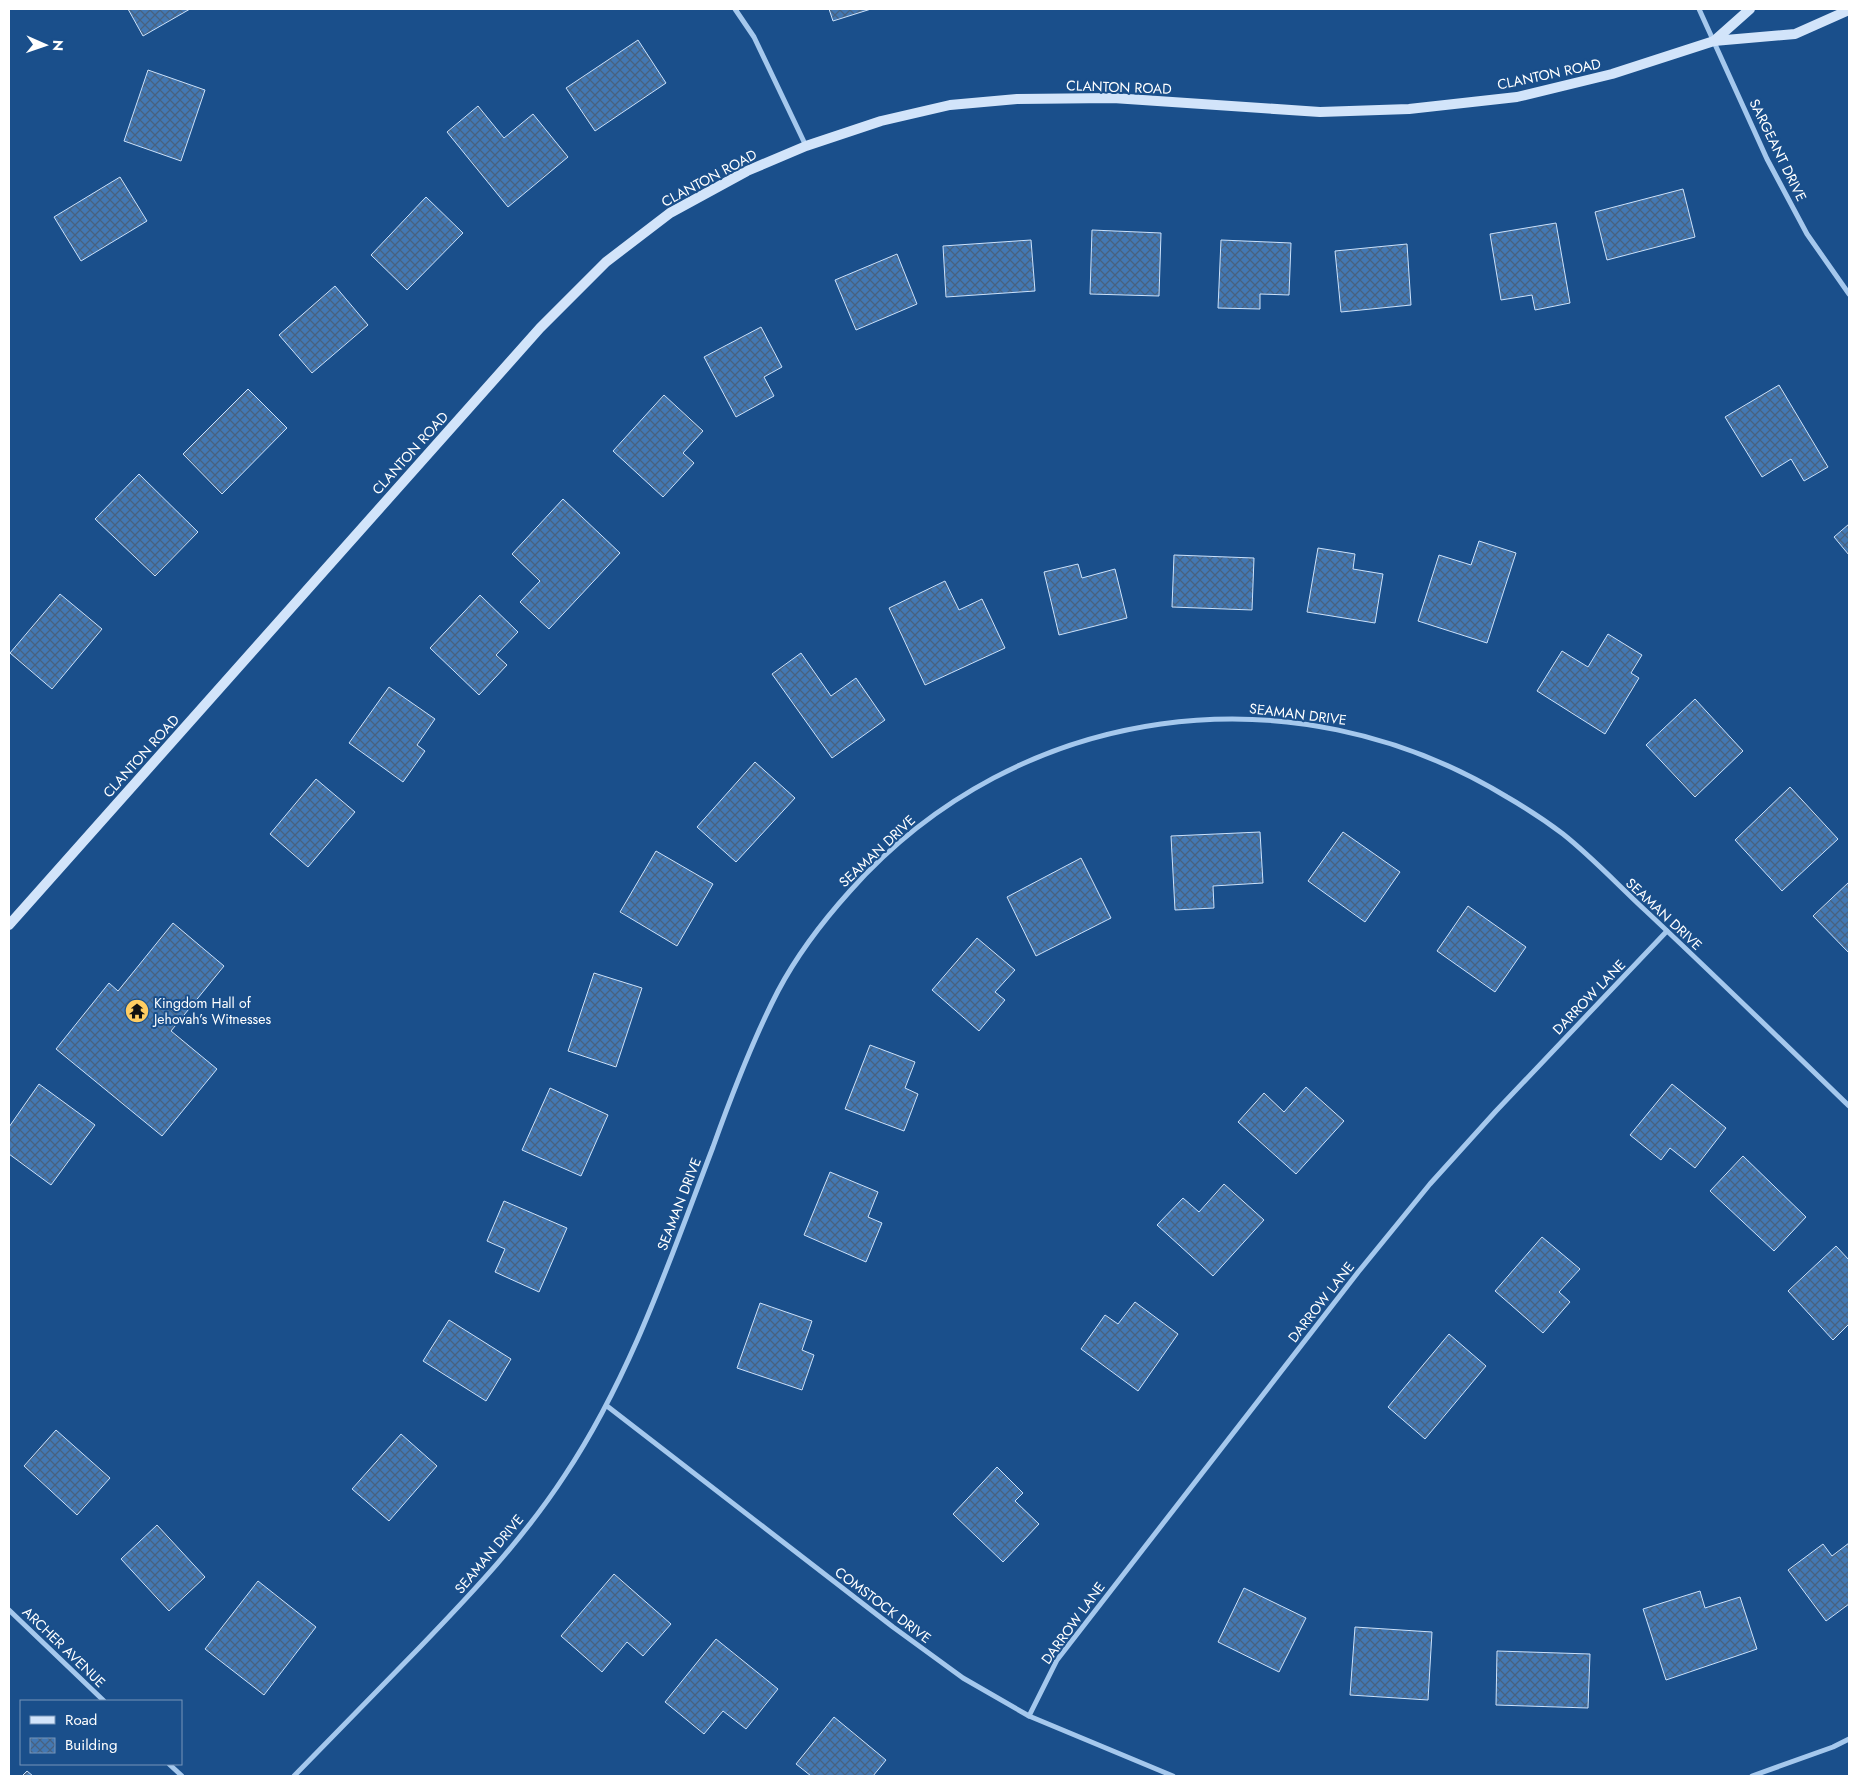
<svg xmlns="http://www.w3.org/2000/svg" width="1858" height="1785" viewBox="0 0 1858 1785" font-family="Jost,sans-serif">
	<style>
		.building { fill: url(#building-cross-hatch); stroke: #cbe1fa }
		.lines { fill: none; stroke-linecap: round; stroke-linejoin: round }
		.minor { stroke: #a5c8ed; stroke-width: 5 }
		.secondary { stroke: #d2e4fa; stroke-width: 10 }
		.labels { text-anchor: middle; dominant-baseline: central; stroke-width: 4; stroke-linejoin: round; paint-order: stroke }
		.street-label { font-size: 14px; fill: #fff; stroke: #1a4f8b }
		.poi-label { font-size: 14px; fill: #fff; stroke: #1a4f8b; text-anchor: start }
	</style>
	<defs>
		<pattern id="building-cross-hatch" width="8" height="8" patternUnits="userSpaceOnUse" patternTransform="scale(1.25)"><rect width="8" height="8" fill="#4378b3"/><path d="M0 0l8 8M0 8l8-8" fill="none" stroke="#486280"/></pattern>
	</defs>
	<rect width="100%" height="100%" fill="#1a4f8b"/>
	<g class="building">
		<path d="M128,9H190L143,36Z"/>
		<path d="M829,9H871L833,21Z"/>
		<path d="M638,40L666,83L595,131L566,88Z"/>
		<path d="M148,70L205,90L181,161L124,141Z"/>
		<path d="M478,106L504,138L533,114L568,157L508,207L447,132Z"/>
		<path d="M120,177L147,221L81,261L54,217Z"/>
		<path d="M1683,189L1695,237L1607,260L1595,212Z"/>
		<path d="M426,197L463,233L407,290L371,255Z"/>
		<path d="M1556,223L1570,303L1535,310L1532,295L1501,300L1490,234Z"/>
		<path d="M1092,230L1161,233L1159,296L1090,294Z"/>
		<path d="M1031,240L1035,291L946,297L943,246Z"/>
		<path d="M1221,240L1291,243L1289,295L1260,294V309L1218,308Z"/>
		<path d="M1407,244L1411,305L1341,312L1335,251Z"/>
		<path d="M897,254L917,304L856,330L835,280Z"/>
		<path d="M335,286L368,325L312,373L279,335Z"/>
		<path d="M761,327L782,367L764,377L774,396L736,417L704,357Z"/>
		<path d="M1779,385L1828,467L1804,481L1791,459L1762,477L1725,417Z"/>
		<path d="M248,389L287,428L222,494L183,454Z"/>
		<path d="M664,395L703,431L683,453L694,463L663,497L613,451Z"/>
		<path d="M139,474L198,532L155,576L95,519Z"/>
		<path d="M563,499L620,553L549,629L520,602L540,581L512,554Z"/>
		<path d="M1849,524V555L1834,537Z"/>
		<path d="M1479,541L1516,553L1487,643L1418,621L1439,555L1471,565Z"/>
		<path d="M1318,548L1355,554L1353,569L1383,574L1375,623L1307,612Z"/>
		<path d="M1174,555L1254,558L1252,610L1172,607Z"/>
		<path d="M1078,564L1082,578L1115,569L1127,618L1059,635L1044,572Z"/>
		<path d="M945,581L959,610L982,599L1005,648L925,685L889,608Z"/>
		<path d="M60,594L102,629L52,689L10,653Z"/>
		<path d="M480,595L518,632L496,655L507,665L479,695L430,648Z"/>
		<path d="M1608,634L1642,655L1631,673L1639,678L1605,734L1537,691L1562,651L1588,667Z"/>
		<path d="M801,653L831,696L856,678L885,720L832,758L772,674Z"/>
		<path d="M389,687L435,719L417,745L425,751L403,782L349,743Z"/>
		<path d="M1695,699L1743,751L1695,797L1646,745Z"/>
		<path d="M755,762L795,798L736,862L697,827Z"/>
		<path d="M316,779L355,812L308,867L270,834Z"/>
		<path d="M1790,787L1838,839L1782,891L1735,840Z"/>
		<path d="M1260,832L1263,883L1213,886L1214,908L1175,910L1171,836Z"/>
		<path d="M1343,832L1400,872L1365,922L1308,881Z"/>
		<path d="M656,851L713,884L677,946L620,912Z"/>
		<path d="M1081,858L1111,918L1036,956L1007,897Z"/>
		<path d="M1849,882V953L1813,916Z"/>
		<path d="M1468,906L1526,947L1495,992L1437,951Z"/>
		<path d="M173,923L224,966L171,1031L217,1069L162,1136L56,1049L109,983L118,991Z"/>
		<path d="M977,938L1015,970L995,992L1005,1000L979,1031L932,990Z"/>
		<path d="M594,973L642,988L616,1067L568,1051Z"/>
		<path d="M870,1045L915,1062L905,1088L918,1094L904,1131L845,1109Z"/>
		<path d="M39,1084L95,1125L51,1185L9,1154V1127Z"/>
		<path d="M1672,1084L1726,1128L1695,1168L1670,1148L1661,1160L1630,1135Z"/>
		<path d="M1306,1087L1344,1121L1296,1174L1238,1122L1264,1093L1284,1112Z"/>
		<path d="M550,1088L608,1115L581,1176L522,1150Z"/>
		<path d="M1743,1156L1806,1217L1774,1251L1710,1191Z"/>
		<path d="M830,1172L878,1192L868,1217L882,1223L866,1262L804,1235Z"/>
		<path d="M1224,1184L1264,1220L1213,1276L1157,1225L1183,1198L1199,1212Z"/>
		<path d="M504,1201L567,1228L539,1292L495,1272L505,1249L487,1241Z"/>
		<path d="M1542,1237L1580,1269L1559,1292L1570,1302L1543,1333L1495,1291Z"/>
		<path d="M1836,1246L1849,1260V1324L1833,1340L1788,1291Z"/>
		<path d="M1135,1302L1178,1334L1138,1391L1081,1349L1105,1315L1118,1324Z"/>
		<path d="M760,1303L812,1321L802,1350L814,1355L802,1390L737,1368Z"/>
		<path d="M449,1320L511,1359L486,1401L423,1361Z"/>
		<path d="M1449,1334L1486,1366L1425,1439L1388,1407Z"/>
		<path d="M56,1430L110,1478L77,1515L24,1466Z"/>
		<path d="M401,1434L437,1466L389,1521L352,1489Z"/>
		<path d="M997,1467L1023,1493L1015,1501L1039,1524L1003,1562L953,1514Z"/>
		<path d="M157,1525L205,1577L169,1611L121,1559Z"/>
		<path d="M1849,1543V1604L1826,1621L1788,1570L1823,1544L1832,1556Z"/>
		<path d="M614,1574L671,1624L643,1656L627,1642L602,1672L561,1636Z"/>
		<path d="M258,1581L316,1627L264,1695L205,1649Z"/>
		<path d="M1244,1588L1306,1618L1279,1672L1218,1642Z"/>
		<path d="M1700,1591L1705,1608L1740,1597L1757,1649L1666,1680L1643,1609Z"/>
		<path d="M1355,1627L1432,1632L1428,1700L1350,1695Z"/>
		<path d="M716,1639L778,1689L746,1729L723,1711L704,1734L665,1702Z"/>
		<path d="M1497,1651L1590,1654L1588,1708L1496,1705Z"/>
		<path d="M834,1717L886,1760L873,1776H811L796,1764Z"/>
		<path d="M27,1771L33,1776H22Z"/>
	</g>
	<g class="lines">
		<g class="minor">
			<path d="M735,9L754,37L806,146"/>
			<path d="M1699,9L1767,159L1807,234L1849,294"/>
			<path d="M607,1406L893,1627L963,1678L1029,1716L1173,1776"/>
			<path d="M9,1610L104,1701"/>
			<path d="M1029,1716L1057,1660L1359,1271L1430,1184L1496,1111L1667,931"/>
			<path d="M169,1764L182,1776"/>
			<path d="M294,1776C336,1733 378,1690 420,1647C472,1593 524,1538 565,1475C632,1374 670,1259 713,1147C732,1094 752,1041 778,991C797,955 823,921 850,891C1018,702 1292,666 1507,797C1526,808 1546,821 1563,834C1592,857 1619,886 1646,911C1714,975 1782,1041 1849,1106"/>
			<path d="M1752,1776L1833,1747L1849,1739"/>
		</g>
		<g class="secondary">
			<path d="M1714,41L1750,9"/>
			<path d="M9,925L540,328L606,262L670,213L747,171L806,146L881,121L950,105L1017,99L1113,98L1320,112L1409,109L1517,97L1612,74L1714,41L1795,34L1849,10"/>
		</g>
	</g>
	<defs>
		<g id="temple-disc" transform="scale(1.25)"><circle r="9.5" fill="#ffcd62" stroke="#1a4f8b"/><path d="M0-6L5-2H3V0L6.5 2.5H4V6H1.5V3h-3V6H-4V2.5H-6.5L-3 0V-2H-5Z" fill="#111"/></g>
	</defs>
	<g fill-rule="evenodd">
		<use href="#temple-disc" x="137" y="1011"/>
	</g>
	<g class="labels">
		<g class="street-label">
			<text transform="translate(1549 74) rotate(-12)">CLANTON ROAD</text>
			<text transform="translate(1119 87) rotate(2)">CLANTON ROAD</text>
			<text transform="translate(1778 150) rotate(64)">SARGEANT DRIVE</text>
			<text transform="translate(709 178) rotate(-28)">CLANTON ROAD</text>
			<text transform="translate(410 453) rotate(-48)">CLANTON ROAD</text>
			<text transform="translate(1298 714) rotate(7)">SEAMAN DRIVE</text>
			<text transform="translate(141 756) rotate(-48)">CLANTON ROAD</text>
			<text transform="translate(877 851) rotate(-43)">SEAMAN DRIVE</text>
			<text transform="translate(1664 914) rotate(43)">SEAMAN DRIVE</text>
			<text transform="translate(1589 997) rotate(-46)">DARROW LANE</text>
			<text transform="translate(679 1204) rotate(-69)">SEAMAN DRIVE</text>
			<text transform="translate(1321 1302) rotate(-52)">DARROW LANE</text>
			<text transform="translate(489 1554) rotate(-50)">SEAMAN DRIVE</text>
			<text transform="translate(883 1605) rotate(37)">COMSTOCK DRIVE</text>
			<text transform="translate(1073 1623) rotate(-54)">DARROW LANE</text>
			<text transform="translate(64 1647) rotate(44)">ARCHER AVENUE</text>
		</g>
		<g class="poi-label">
			<text x="154" y="1003">Kingdom Hall of<tspan x="154" dy="16">Jehovah’s Witnesses</tspan></text>
		</g>
	</g>
	<rect width="1858" height="1785" fill="none" stroke="#ffffff" stroke-width="20"/>
	<rect x="20" y="1700" width="162" height="65" fill="#1a4f8b" stroke="#7695b9"/>
	<rect x="30" y="1716" width="25" height="8" fill="#d2e4fa" stroke="#7695b9"/>
	<text x="65" y="1725" font-size="15" fill="#ffffff">Road</text>
	<rect x="30" y="1738" width="25" height="15" fill="url(#building-cross-hatch)" stroke="#7695b9"/>
	<text x="65" y="1750" font-size="15" fill="#ffffff">Building</text>
	<g transform="translate(45 45) rotate(92)" stroke="#1a4f8b" stroke-width="4" paint-order="stroke">
	<path d="M0-4L9 19L0 12L-9 19Z" fill="#ffffff"/>
	<text y="-8" font-size="14" font-weight="bold" text-anchor="middle" fill="#ffffff">N</text>
	</g>
</svg>
